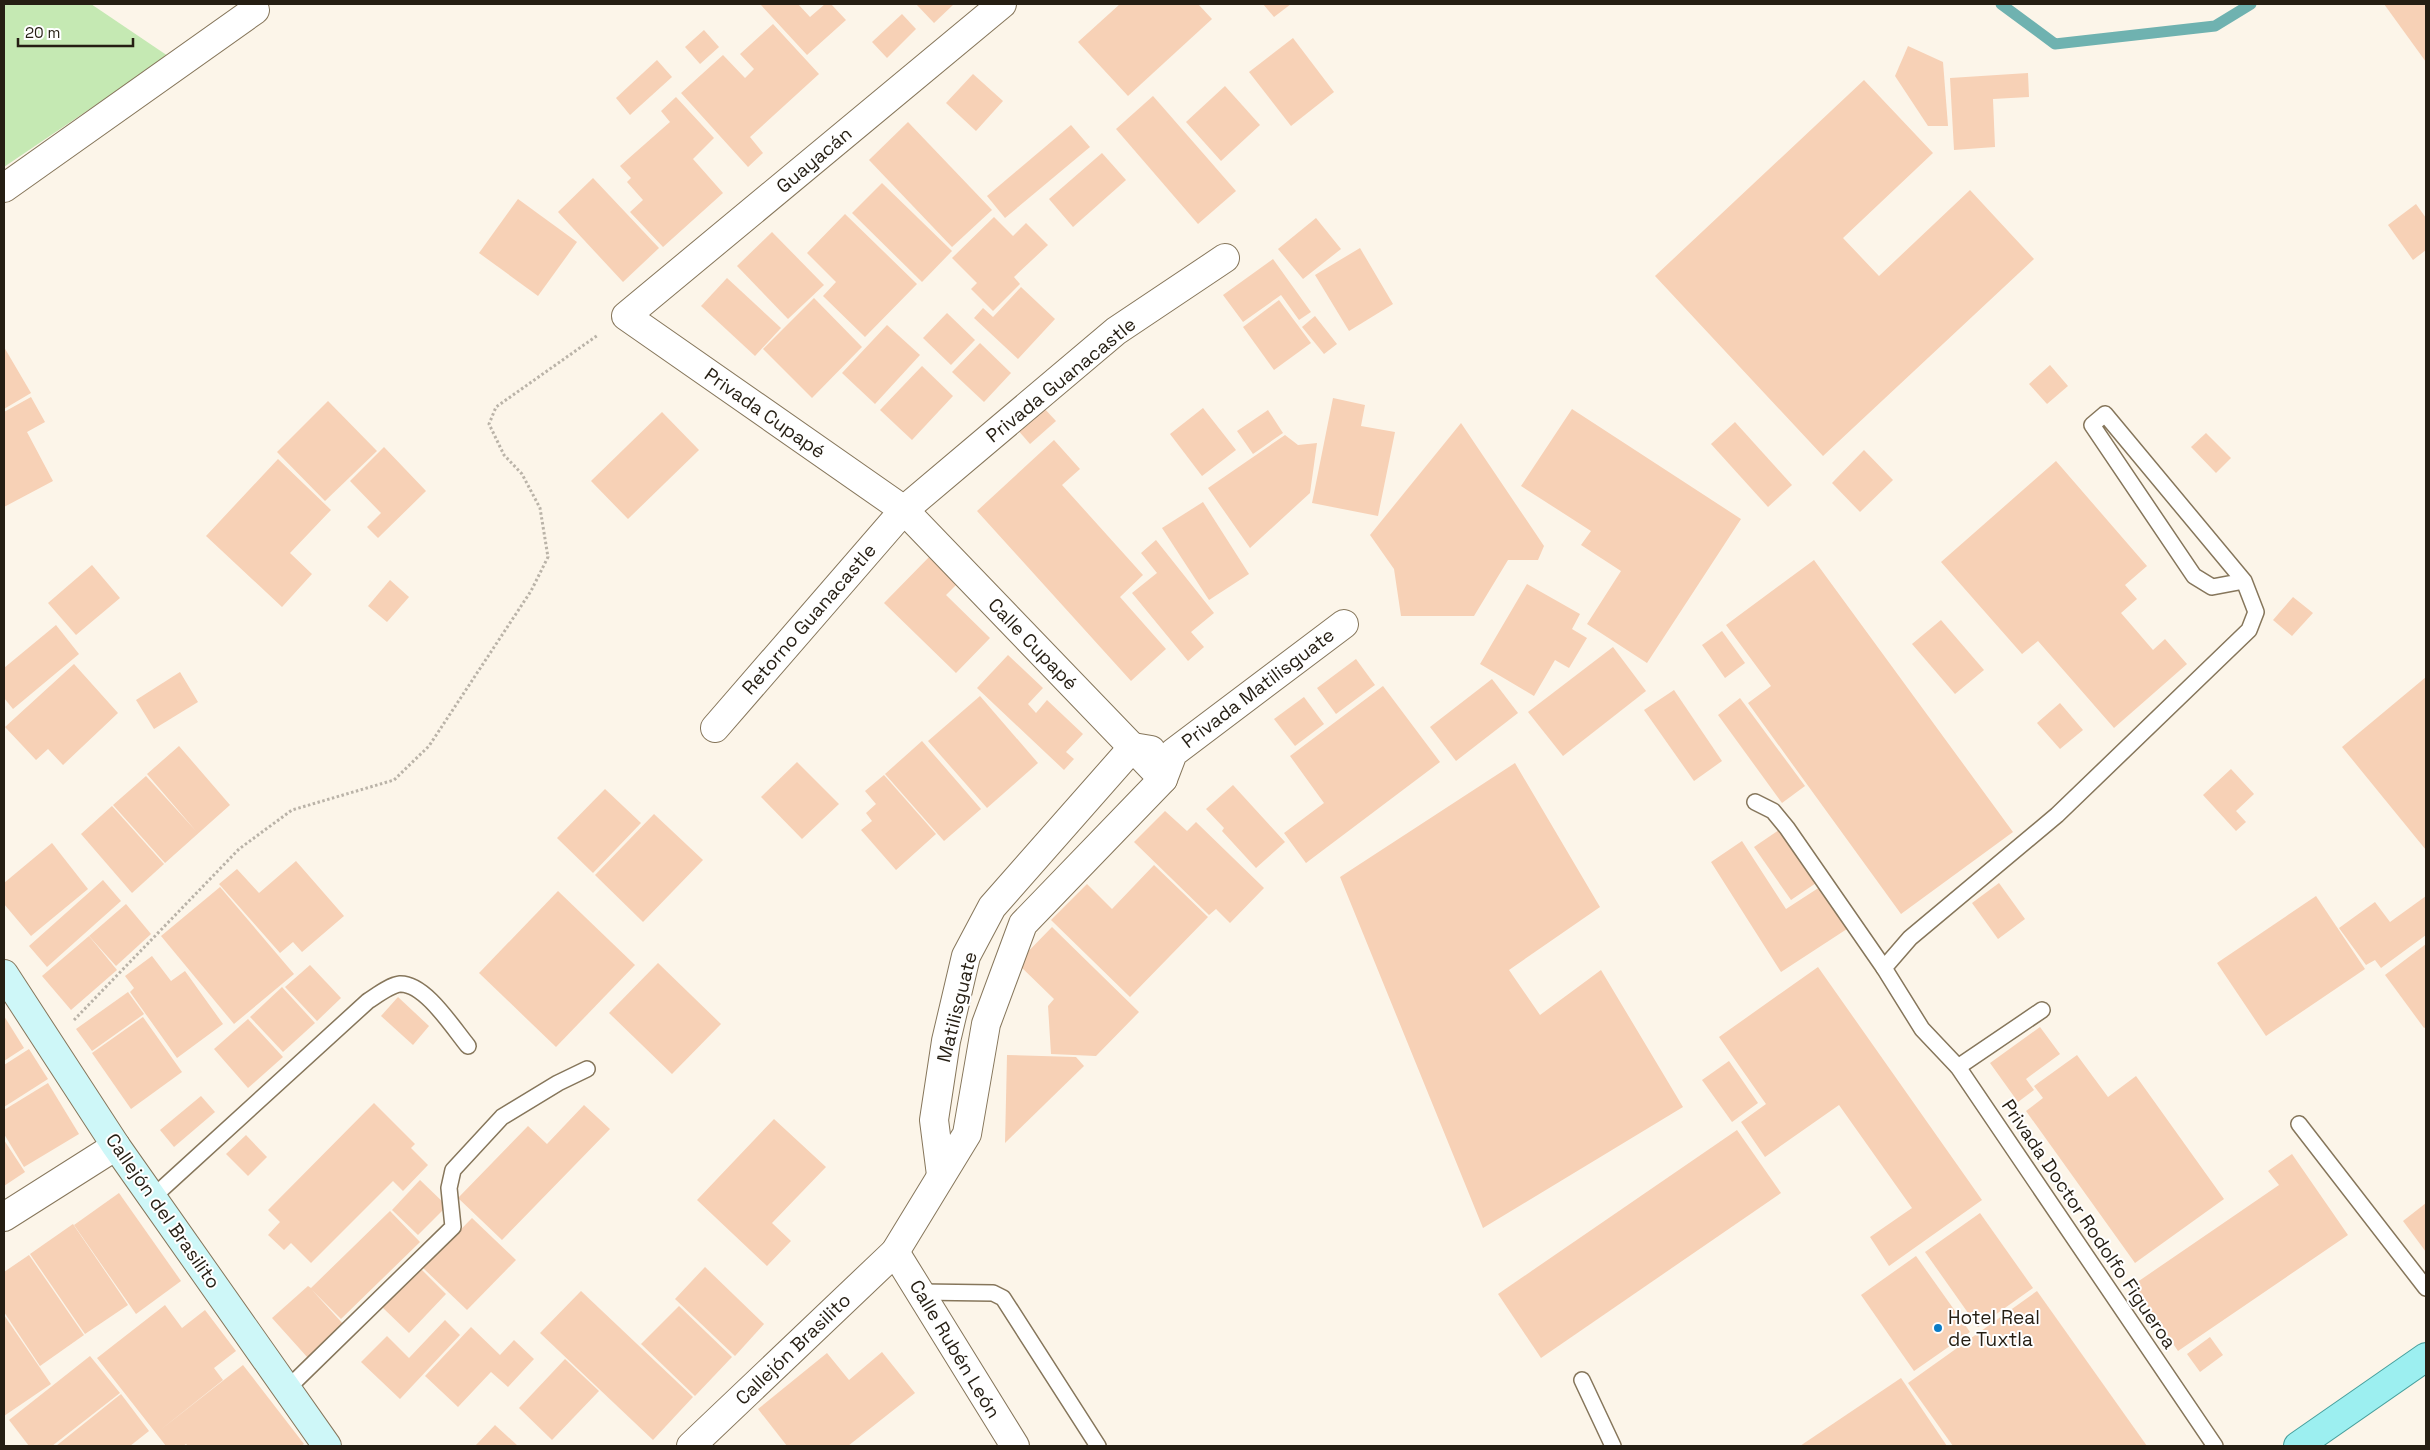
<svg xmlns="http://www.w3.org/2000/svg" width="2430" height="1450" viewBox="0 0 2430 1450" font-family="'Space Grotesk',sans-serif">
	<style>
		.green { fill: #c5e9b3 }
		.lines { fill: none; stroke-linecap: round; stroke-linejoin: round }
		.stream { stroke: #6fb2b0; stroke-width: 11 }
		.building { fill: #f7d1b6 }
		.lane-casing { stroke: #86765b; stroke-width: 18 }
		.street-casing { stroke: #86765b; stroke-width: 30 }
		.secondary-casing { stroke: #86765b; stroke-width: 30 }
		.primary-casing { stroke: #479f9c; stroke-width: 30 }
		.path { stroke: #bab3a8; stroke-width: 3; stroke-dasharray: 2.5 2.5; stroke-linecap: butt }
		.lane { stroke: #fff; stroke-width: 15 }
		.street { stroke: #fff; stroke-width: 28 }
		.secondary { stroke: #cef7f8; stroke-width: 28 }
		.primary { stroke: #9ceff0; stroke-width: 28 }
		.poi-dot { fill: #0c7cc6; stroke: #fff; stroke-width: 2 }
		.labels { text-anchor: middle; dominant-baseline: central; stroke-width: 4; stroke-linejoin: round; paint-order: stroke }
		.street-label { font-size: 19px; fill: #251e13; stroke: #fff }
		.poi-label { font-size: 19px; fill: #251e13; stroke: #fff; text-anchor: start }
	</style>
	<rect width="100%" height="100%" fill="#fcf5e9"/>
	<path class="green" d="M4,4H91L168,56L4,167Z"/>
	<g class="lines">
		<path class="stream" d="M2001,4L2055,44L2215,26L2251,4"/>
	</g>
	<g class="building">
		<path d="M760,4H798L810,17L825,4H831L846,20L807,55Z"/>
		<path d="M916,4H954L934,23Z"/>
		<path d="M1120,4H1198L1212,19L1128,96L1078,42Z"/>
		<path d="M1263,4H1291L1274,17Z"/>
		<path d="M2384,4H2426V62Z"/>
		<path d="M902,14L916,29L887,58L872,42Z"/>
		<path d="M773,24L819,74L750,137L763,153L748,167L681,93L723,55L745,78L754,69L740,54Z"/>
		<path d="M704,30L719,47L700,64L685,47Z"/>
		<path d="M1293,38L1334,92L1291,126L1249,72Z"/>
		<path d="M1908,46L1943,62L1948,126H1928L1895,76Z"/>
		<path d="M657,60L672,77L630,115L616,98Z"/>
		<path d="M2028,73L2029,97L1993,99L1995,147L1954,150L1950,78Z"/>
		<path d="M973,74L1003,101L976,131L946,103Z"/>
		<path d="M1864,80L1933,153L1843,238L1879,276L1970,190L2034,259L1823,456L1655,276Z"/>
		<path d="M1225,86L1260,125L1221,161L1186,122Z"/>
		<path d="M1153,96L1236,191L1198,224L1116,129Z"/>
		<path d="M676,97L714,138L693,159L723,193L663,247L630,212L643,200L627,182L631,178L620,166L670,122L661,111Z"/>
		<path d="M908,122L992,210L952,247L869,160Z"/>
		<path d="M1071,125L1090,147L1005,218L987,196Z"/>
		<path d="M1102,153L1126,180L1073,227L1049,199Z"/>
		<path d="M593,178L659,248L623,282L558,212Z"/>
		<path d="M882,183L952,251L922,282L852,213Z"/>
		<path d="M518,199L577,242L538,296L479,253Z"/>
		<path d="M2416,204L2426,218V250L2413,260L2388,225Z"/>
		<path d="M845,214L917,284L865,337L823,296L836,282L807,253Z"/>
		<path d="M994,217L1013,236L1026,223L1048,245L1014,277L1020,284L993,311L971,289L977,283L952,258Z"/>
		<path d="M1316,218L1341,249L1303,279L1278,249Z"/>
		<path d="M772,232L824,285L788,319L737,266Z"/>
		<path d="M1360,248L1393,304L1349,331L1315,275Z"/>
		<path d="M1273,259L1311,312L1299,320L1281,295L1243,322L1223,295Z"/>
		<path d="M727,278L781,328L755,356L701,306Z"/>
		<path d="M1021,287L1055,319L1018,359L974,318L983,308L993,317Z"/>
		<path d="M814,298L862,347L812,398L763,349Z"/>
		<path d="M1279,300L1311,343L1274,370L1243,327Z"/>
		<path d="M947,313L975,340L951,365L923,338Z"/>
		<path d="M1315,316L1337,344L1324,354L1302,327Z"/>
		<path d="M887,325L920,355L875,404L842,373Z"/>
		<path d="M980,343L1011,373L984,402L952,372Z"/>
		<path d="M4,347L31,393L4,409Z"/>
		<path d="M2050,365L2068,386L2047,404L2029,384Z"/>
		<path d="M922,366L953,396L912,440L880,410Z"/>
		<path d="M31,397L45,422L27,432L53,481L4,507V412Z"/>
		<path d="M1333,398L1365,405L1361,426L1395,432L1378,516L1312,503Z"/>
		<path d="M328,401L377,451L325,501L277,452Z"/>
		<path d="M1042,406L1056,421L1030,444L1017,429Z"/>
		<path d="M1203,408L1236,450L1202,476L1170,434Z"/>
		<path d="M1572,409L1741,519L1647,663L1587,624L1621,571L1581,545L1591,531L1521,486Z"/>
		<path d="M1268,410L1283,433L1253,454L1237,431Z"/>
		<path d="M662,412L699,450L628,519L591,481Z"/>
		<path d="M1735,422L1792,485L1768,507L1711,444Z"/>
		<path d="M1461,423L1544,546L1538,560H1508L1474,616H1401L1394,569L1370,535Z"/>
		<path d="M2206,433L2231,458L2216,473L2191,447Z"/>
		<path d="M1285,435L1298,445L1317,443L1310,493L1250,548L1208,488Z"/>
		<path d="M1054,440L1080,469L1062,485L1143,575L1120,597L1166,649L1131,681L977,511Z"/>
		<path d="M384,447L426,491L378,538L367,527L381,513L350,481Z"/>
		<path d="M1864,450L1893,480L1860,512L1832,483Z"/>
		<path d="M278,459L331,510L290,553L312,574L282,607L206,536Z"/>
		<path d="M2056,461L2147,566L2125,585L2137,599L2121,613L2153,650L2165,639L2187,664L2114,728L2038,641L2022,654L1941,562Z"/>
		<path d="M1203,502L1249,574L1209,600L1162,528Z"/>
		<path d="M1156,540L1214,613L1191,632L1204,647L1188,661L1132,593L1157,573L1141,553Z"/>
		<path d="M932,554L960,581L946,595L990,638L956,673L884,603Z"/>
		<path d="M1814,560L2013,832L1901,914L1748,703L1771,686L1726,625Z"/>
		<path d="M92,565L120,598L76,635L48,603Z"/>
		<path d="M390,580L409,597L387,622L368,606Z"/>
		<path d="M1527,584L1580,614L1572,629L1587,638L1569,668L1555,660L1534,696L1480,664Z"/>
		<path d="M2293,597L2313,613L2292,636L2273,620Z"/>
		<path d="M1941,620L1984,670L1955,694L1912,644Z"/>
		<path d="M56,625L79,654L13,709L4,698V668Z"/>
		<path d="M1722,631L1745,663L1725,678L1702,645Z"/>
		<path d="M1613,647L1646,691L1563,756L1528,712Z"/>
		<path d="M1008,655L1043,688L1028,704L1036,713L1047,700L1083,734L1066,752L1074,759L1064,770L977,688Z"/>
		<path d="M1356,659L1375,685L1336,714L1317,688Z"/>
		<path d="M74,664L118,713L63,765L48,749L36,760L5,727Z"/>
		<path d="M180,672L198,702L154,729L136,700Z"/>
		<path d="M2426,677V850L2342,747Z"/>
		<path d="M1492,679L1518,713L1456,761L1430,727Z"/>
		<path d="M1383,686L1440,762L1306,863L1284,833L1324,803L1290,756Z"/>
		<path d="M1674,690L1722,761L1694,781L1644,710Z"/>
		<path d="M980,696L1038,763L987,808L928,741Z"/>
		<path d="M1304,697L1324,724L1295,746L1274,719Z"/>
		<path d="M1740,698L1805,786L1782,803L1718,715Z"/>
		<path d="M2060,703L2083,730L2060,749L2037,723Z"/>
		<path d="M922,741L981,809L944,841L885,774Z"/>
		<path d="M179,746L230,805L165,863L113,805L146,776L196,831L147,774Z"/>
		<path d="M797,762L839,804L802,839L761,797Z"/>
		<path d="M1515,763L1600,907L1509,970L1540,1015L1601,970L1683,1107L1483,1228L1340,877Z"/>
		<path d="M2231,769L2254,794L2236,811L2246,822L2236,831L2203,795Z"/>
		<path d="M884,775L936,834L896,870L861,830L872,821L866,813L876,804L865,791Z"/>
		<path d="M1233,785L1285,842L1256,868L1222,831L1224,828L1206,809Z"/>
		<path d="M605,789L641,823L593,873L557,838Z"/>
		<path d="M112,806L164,864L132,893L81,834Z"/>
		<path d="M1165,811L1187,831L1196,822L1264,888L1230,923L1216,909L1209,915L1134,842Z"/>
		<path d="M654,814L703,860L643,922L595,875Z"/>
		<path d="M1782,828L1819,881L1791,900L1754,847Z"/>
		<path d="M1742,841L1786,909L1823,885L1850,927L1781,972L1711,862Z"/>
		<path d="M52,843L88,889L31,936L4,904V883Z"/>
		<path d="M296,861L344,916L302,952L293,942L280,953L219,884L237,869L259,893Z"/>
		<path d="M1154,865L1208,917L1130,997L1051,920L1087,884L1112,909Z"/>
		<path d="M103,880L121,901L47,967L29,946Z"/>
		<path d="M1999,883L2025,919L1998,939L1972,903Z"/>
		<path d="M220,887L294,974L234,1024L161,936Z"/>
		<path d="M558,891L635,965L556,1047L479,973Z"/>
		<path d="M2316,896L2365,969L2266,1036L2217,963Z"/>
		<path d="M2426,896V935L2381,968L2375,960L2366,965L2339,928L2375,902L2390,922Z"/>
		<path d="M126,904L151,934L116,966L89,936Z"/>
		<path d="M1052,927L1139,1012L1096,1056L1051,1054L1048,1006L1054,999L1017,963Z"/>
		<path d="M89,936L117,970L71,1010L42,976Z"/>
		<path d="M2426,944V1027L2424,1028L2385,975Z"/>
		<path d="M152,956L171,981L185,971L223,1024L177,1058L130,992L134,988L125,976Z"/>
		<path d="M658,963L721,1024L672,1074L609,1013Z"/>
		<path d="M310,965L341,998L317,1021L285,987Z"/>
		<path d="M1818,967L1982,1200L1889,1266L1870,1237L1912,1208L1839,1105L1765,1157L1741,1122L1766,1104L1719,1037Z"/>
		<path d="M282,987L315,1023L283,1052L250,1017Z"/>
		<path d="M128,992L144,1014L92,1051L76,1029Z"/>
		<path d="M398,997L429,1026L413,1045L381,1016Z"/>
		<path d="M4,1016L24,1048L4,1061Z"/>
		<path d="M143,1017L182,1072L131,1109L92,1053Z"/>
		<path d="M248,1019L283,1057L248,1088L214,1049Z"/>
		<path d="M2040,1027L2060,1054L2026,1079L2034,1090L2018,1102L1990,1063Z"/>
		<path d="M29,1049L48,1079L4,1107V1065Z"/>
		<path d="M1007,1055L1076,1057L1084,1066L1005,1143Z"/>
		<path d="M2077,1055L2108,1097L2136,1076L2224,1199L2135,1263L2026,1111L2043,1098L2034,1086Z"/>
		<path d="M1729,1061L1758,1103L1732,1122L1702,1080Z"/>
		<path d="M48,1083L79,1134L24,1167L4,1134V1110Z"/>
		<path d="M201,1096L215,1112L174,1147L160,1130Z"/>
		<path d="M374,1103L415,1144L411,1148L428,1165L403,1191L393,1181L311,1263L291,1243L284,1250L268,1235L280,1222L268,1210Z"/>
		<path d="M584,1105L610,1129L502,1240L458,1198L528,1126L547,1144Z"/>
		<path d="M774,1119L826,1167L772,1223L791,1241L767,1266L697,1200Z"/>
		<path d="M1737,1130L1781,1193L1541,1358L1498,1294Z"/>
		<path d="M246,1135L267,1157L248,1176L226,1154Z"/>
		<path d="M4,1140L25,1172L4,1186Z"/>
		<path d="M2292,1154L2348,1235L2178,1351L2133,1285L2279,1185L2268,1171Z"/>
		<path d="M420,1180L447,1206L418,1235L392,1210Z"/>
		<path d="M119,1193L181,1281L136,1314L74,1225Z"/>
		<path d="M2426,1203V1252L2403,1221Z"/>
		<path d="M390,1211L420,1242L341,1319L312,1290L344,1325L308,1358L272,1318L308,1286L311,1288Z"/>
		<path d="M1980,1213L2033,1288L1978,1327L1925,1252Z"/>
		<path d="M472,1218L516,1260L467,1310L423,1268Z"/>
		<path d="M73,1224L128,1305L85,1334L30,1254Z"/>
		<path d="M29,1255L84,1335L40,1366L4,1312V1272Z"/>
		<path d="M1916,1256L1970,1332L1914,1371L1861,1295Z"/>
		<path d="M705,1267L764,1324L735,1356L675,1299Z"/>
		<path d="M420,1268L446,1294L409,1333L382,1307Z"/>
		<path d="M581,1291L693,1397L653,1440L540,1333Z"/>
		<path d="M2037,1291L2147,1446H1953L1908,1383Z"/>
		<path d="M165,1305L182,1328L205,1310L236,1351L214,1368L223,1380L159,1431L243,1365L304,1444L301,1446H188L186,1444L183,1446H166L97,1358Z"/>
		<path d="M679,1306L732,1357L695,1396L641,1344Z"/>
		<path d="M4,1315L51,1384L4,1416Z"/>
		<path d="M445,1320L460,1335L400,1399L361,1362L387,1336L409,1358Z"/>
		<path d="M471,1327L500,1355L514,1340L534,1359L508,1387L491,1372L458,1407L425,1376Z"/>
		<path d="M2210,1337L2223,1355L2200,1372L2187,1354Z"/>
		<path d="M882,1352L915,1393L848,1446H787L758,1409L827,1353L849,1380Z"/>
		<path d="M90,1356L120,1393L52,1446H29L9,1420Z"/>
		<path d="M565,1359L599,1391L552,1440L519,1408Z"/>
		<path d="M1901,1378L1947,1446H1800Z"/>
		<path d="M121,1394L149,1431L130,1446H56Z"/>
		<path d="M495,1425L518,1446H475Z"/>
	</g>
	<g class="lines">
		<g class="lane-casing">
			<g id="lane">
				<path d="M1755,802L1773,811L1787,828L1884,968"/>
				<path d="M1958,1067L2042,1010"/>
				<path d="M2299,1124L2426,1288"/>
				<path d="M153,1197L368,1001C376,996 390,985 400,984C425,983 453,1028 468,1046"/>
				<path d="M920,1292L993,1293L1003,1298L1098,1446"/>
				<path d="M1582,1380L1613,1446"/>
				<path d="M287,1389L453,1227L449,1188L453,1170L502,1117L558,1083L587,1069"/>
				<path d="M2215,1446L1958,1067L1922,1029L1884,968L1910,938L2057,815L2249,630L2256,612L2244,581L2105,414L2092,425L2194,576L2212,587L2244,581"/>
			</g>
		</g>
		<g class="street-casing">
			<g id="street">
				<path d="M1002,4L626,316L904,510L1163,779"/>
				<path d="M4,188L255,10"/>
				<path d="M715,728L904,510L1116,331L1225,258"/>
				<path d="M941,1175L934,1120L946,1041L966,956L992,907L1133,747L1151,750"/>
				<path d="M4,1217L116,1146"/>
				<path d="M895,1252L1015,1446"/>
				<path d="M691,1446L895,1252L967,1134L986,1024L1023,924L1163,779L1173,753L1344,624"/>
			</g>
		</g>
		<g class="secondary-casing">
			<path id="secondary" d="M4,974L116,1146L327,1446"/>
		</g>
		<g class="primary-casing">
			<path id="primary" d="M2298,1446L2426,1357"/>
		</g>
		<path class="path" d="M74,1020L239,849L292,810L394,780L429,746L531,591L548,557L540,508L522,474L504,455L489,424L496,407L598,335"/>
		<use href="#lane" class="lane"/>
		<use href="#street" class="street"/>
		<use href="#secondary" class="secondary"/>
		<use href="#primary" class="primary"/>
	</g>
	<circle class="poi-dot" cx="1938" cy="1328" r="5"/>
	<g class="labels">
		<g class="street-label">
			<text transform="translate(814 160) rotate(-40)">Guayacán</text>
			<text transform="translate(1061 380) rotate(-39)">Privada Guanacastle</text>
			<text transform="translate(765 413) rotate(35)">Privada Cupapé</text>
			<text transform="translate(809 619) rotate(-49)">Retorno Guanacastle</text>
			<text transform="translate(1033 644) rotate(46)">Calle Cupapé</text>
			<text transform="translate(1258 688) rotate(-37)">Privada Matilisguate</text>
			<text transform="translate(957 1007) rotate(-76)">Matilisguate</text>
			<text transform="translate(163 1211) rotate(55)">Callejón del Brasilito</text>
			<text transform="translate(2089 1224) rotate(56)">Privada Doctor Rodolfo Figueroa</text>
			<text transform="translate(793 1349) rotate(-44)">Callejón Brasilito</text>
			<text transform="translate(955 1349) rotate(59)">Calle Rubén León</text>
		</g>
		<g class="poi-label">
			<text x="1948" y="1317">Hotel Real<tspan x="1948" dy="22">de Tuxtla</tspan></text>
		</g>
	</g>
	<rect width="2430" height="1450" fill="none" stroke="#251e13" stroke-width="10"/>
	<path d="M18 38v8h115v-8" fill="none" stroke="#251e13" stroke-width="2.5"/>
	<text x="25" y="38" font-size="15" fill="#251e13" stroke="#ffffff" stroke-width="4" paint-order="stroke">20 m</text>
</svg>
